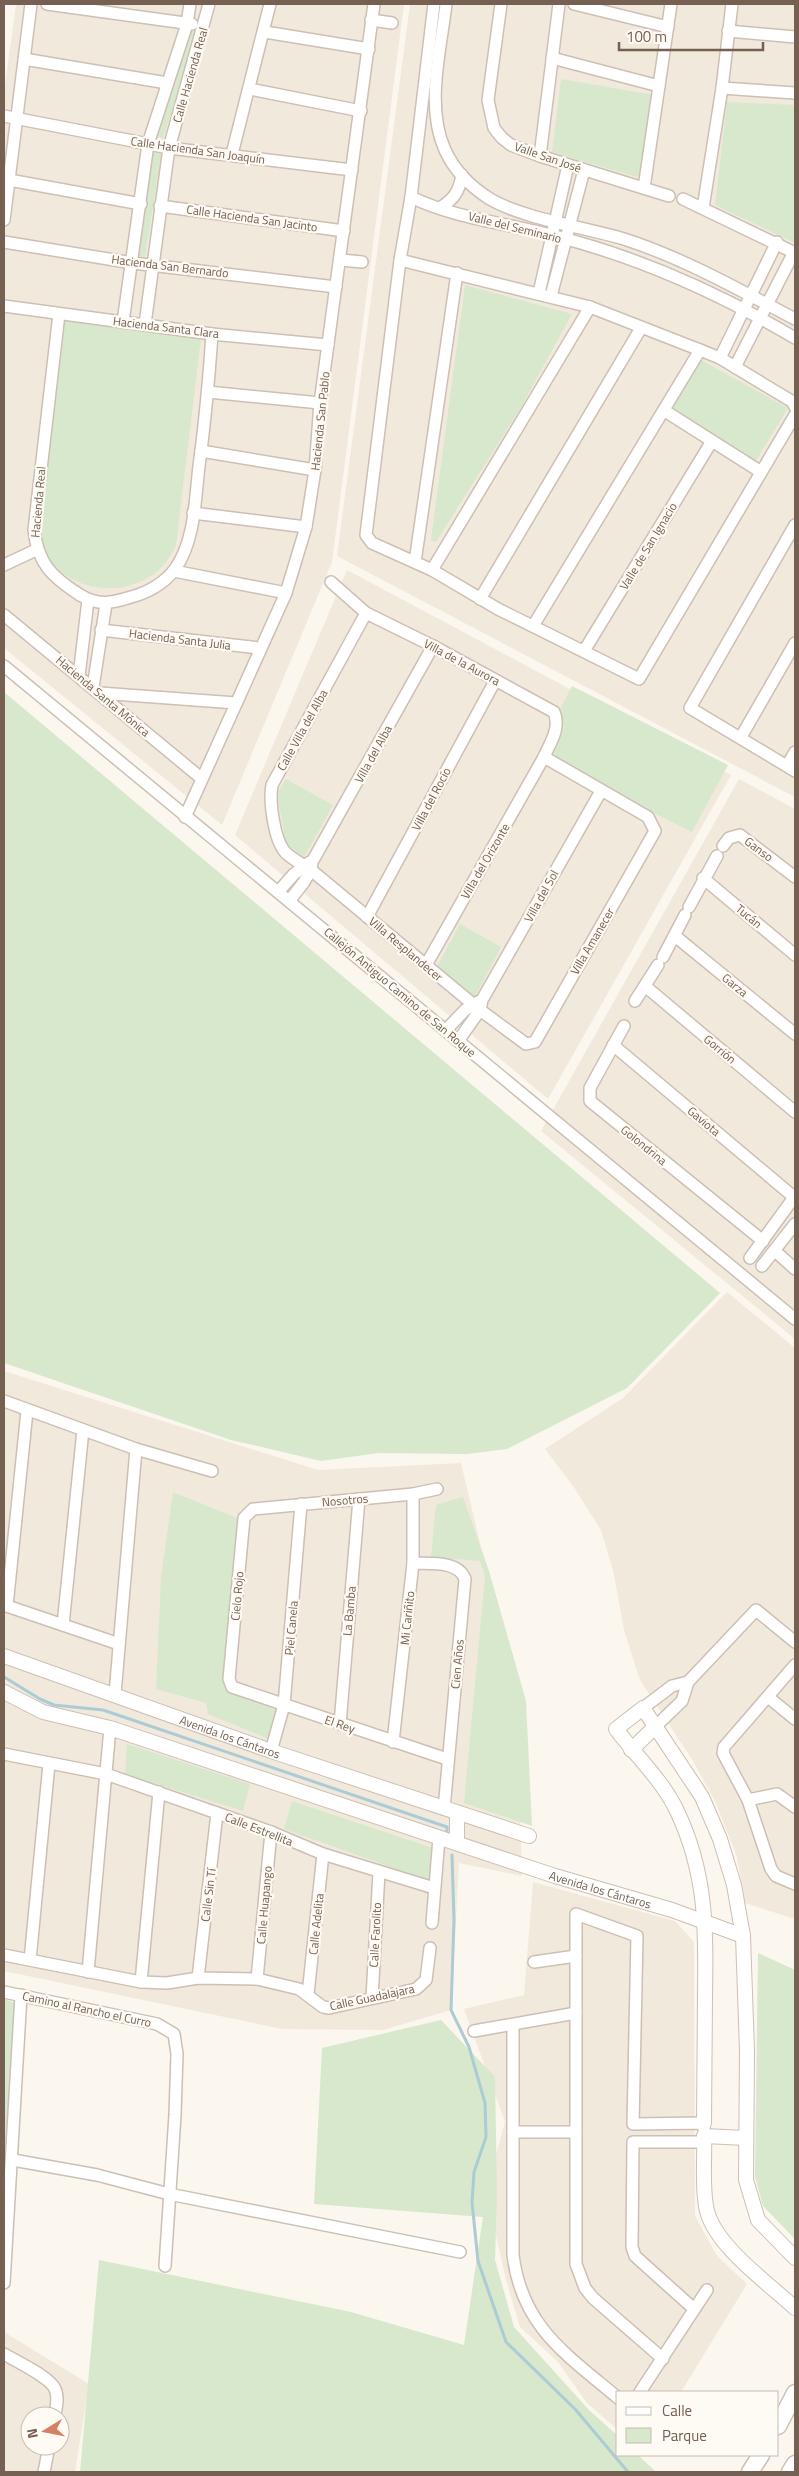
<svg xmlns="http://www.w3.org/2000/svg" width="799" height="2476" viewBox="0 0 799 2476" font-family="'Titillium Web',sans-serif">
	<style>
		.residential { fill: #f2e9dd; fill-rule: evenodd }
		.green { fill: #d7e8cd }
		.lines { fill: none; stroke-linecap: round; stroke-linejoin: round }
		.stream { stroke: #abccd4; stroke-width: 3 }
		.minor-casing { stroke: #cdbfb4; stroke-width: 14 }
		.tertiary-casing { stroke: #cdbfb4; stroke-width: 16 }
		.secondary-casing { stroke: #cfc0b2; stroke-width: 19 }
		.minor { stroke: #fff; stroke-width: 11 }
		.tertiary { stroke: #fff; stroke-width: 14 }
		.secondary { stroke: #fff; stroke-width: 16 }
		.labels { text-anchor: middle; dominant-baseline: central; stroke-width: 4.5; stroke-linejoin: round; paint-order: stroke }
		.street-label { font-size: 12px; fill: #756052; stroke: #fefaf4 }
	</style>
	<rect width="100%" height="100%" fill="#fbf6ee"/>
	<g class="residential">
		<path d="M16,4H404L332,562L222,825L4,648V93Z"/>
		<path d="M410,4H795V797L337,556Z"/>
		<path d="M347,570L731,775L548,1099L235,835Z"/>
		<path d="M739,779L795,809V1339L541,1131Z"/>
		<path d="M727,1292L795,1348V1919L745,1903L737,1857L715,1801L693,1761L640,1680L624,1630L613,1570L601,1530L573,1486L545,1449L623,1398Z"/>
		<path d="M4,1371L318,1470L461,1463L516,1695L522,1876L459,1863L451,2010L383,2030L282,2029L4,1971Z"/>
		<path d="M533,1882L675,1921L694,1942L695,2216L717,2256L747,2284L681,2392H618V2430L587,2403L558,2362L520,2327L506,2280L486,2191L505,2122L464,2009L524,1995Z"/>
		<path d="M4,2332L89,2384L75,2472H4ZM30,2416H60V2446H30Z"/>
	</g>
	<g class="green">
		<path d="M191,29L198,31L163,138L155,136Z"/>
		<path d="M561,79L654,95L643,173L637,177L552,152Z"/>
		<path d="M727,102L795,105V243L715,205Z"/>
		<path d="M152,148L162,149L145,257L137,256Z"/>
		<path d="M465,285L572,314L520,409L436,542L431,540Z"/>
		<path d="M65,321L201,338L176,545C155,598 78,603 47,556C41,548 40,536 38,527Z"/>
		<path d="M701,360L788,408L756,461L670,411Z"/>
		<path d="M572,686L728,765L692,832L625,799L563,762L554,754L564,728L560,709Z"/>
		<path d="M4,692L720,1293L627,1388L507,1449L467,1454L378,1453L321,1461L231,1440L4,1363Z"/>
		<path d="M286,779L333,805L304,858L286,843L277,794Z"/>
		<path d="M460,924L501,947L475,997L437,967Z"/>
		<path d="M173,1492L242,1520L226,1689L278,1710L271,1740L208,1714L206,1703L156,1689L161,1578Z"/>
		<path d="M463,1497L489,1571L526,1701L532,1826L464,1803L485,1576L480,1561L431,1557L436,1505Z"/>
		<path d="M127,1744L250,1784L243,1811L125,1774Z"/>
		<path d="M292,1801L436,1849L433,1882L284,1829Z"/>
		<path d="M758,1953L795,1970V2239L763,2206L755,2177Z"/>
		<path d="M4,1999L16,2003L4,2172Z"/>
		<path d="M441,2020L495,2077L497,2193L495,2260L514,2327L589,2410L618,2436V2455H638L656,2472H80L99,2260L351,2312L464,2345L483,2217L314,2204L322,2048Z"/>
	</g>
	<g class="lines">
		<g class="stream">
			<path d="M4,1677L40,1699L54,1705L103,1710L447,1827V1831"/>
			<path d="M452,1855L454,1920L451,2010L469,2047L485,2103L486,2137L474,2172L472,2202L478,2261L506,2342L575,2409L628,2472"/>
		</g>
		<g class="minor-casing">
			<g id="minor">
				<path d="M47,4L192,24"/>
				<path d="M434,4L411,197L400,260L590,307"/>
				<path d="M446,4C441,49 425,106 445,150C454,170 471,187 490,199C524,219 585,227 624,239C683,258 740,290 795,319"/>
				<path d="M501,4L488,100L494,128L502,138L511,145L540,156L669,196"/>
				<path d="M574,4L668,27"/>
				<path d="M371,20L392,23"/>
				<path d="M728,31L795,37"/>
				<path d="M265,32L369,49"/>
				<path d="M552,58L659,86"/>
				<path d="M24,59L167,83"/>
				<path d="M722,88L795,93"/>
				<path d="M250,89L361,111"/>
				<path d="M4,116L169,148L352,170"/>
				<path d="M232,154L270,4"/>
				<path d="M540,156L559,4"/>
				<path d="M9,180L141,204"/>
				<path d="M644,188L671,4"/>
				<path d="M411,197C454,218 505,223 551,235C636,256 719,293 795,338"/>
				<path d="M683,199L795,253"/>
				<path d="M160,206L344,231"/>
				<path d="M440,208C454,199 459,192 462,175"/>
				<path d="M703,208L722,88L732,4"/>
				<path d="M4,220L31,4"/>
				<path d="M4,242L133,263L336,287"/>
				<path d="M341,260L362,262"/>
				<path d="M400,260L366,535L372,543L432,570"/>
				<path d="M539,293L568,165"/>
				<path d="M551,296L584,170"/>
				<path d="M4,306L212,334L328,345"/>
				<path d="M59,314L34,530C38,564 52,577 80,595C98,606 112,603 131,597C147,593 165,583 175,569C195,541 195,500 199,466C205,422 209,378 212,334"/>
				<path d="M123,322L148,144L187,24L190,4"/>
				<path d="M145,324L169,148L209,4"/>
				<path d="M700,350L720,358L793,402L795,407"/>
				<path d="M720,358L777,242"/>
				<path d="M735,367L794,252"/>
				<path d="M208,392L320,403"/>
				<path d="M665,411L761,472"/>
				<path d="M201,451L315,470"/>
				<path d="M193,513L306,527"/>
				<path d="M795,525L690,708L795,771"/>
				<path d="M415,562L457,273"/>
				<path d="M4,565L36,550"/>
				<path d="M174,571L286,593"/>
				<path d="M331,582L366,613L433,646L554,712C561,728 550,743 544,757L426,965"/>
				<path d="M480,599L641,328"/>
				<path d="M366,613L272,785C269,801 274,839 285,852C292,859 303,865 311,870L480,1010L526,1044L535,1042L655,831L648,817L544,757"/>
				<path d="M4,615L201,778"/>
				<path d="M533,626L700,350L590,307L432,570L498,609L639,679L795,415"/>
				<path d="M101,630L259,648"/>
				<path d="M584,651L712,441"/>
				<path d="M4,666L795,1319"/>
				<path d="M79,676L88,600"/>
				<path d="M93,687L106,604"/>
				<path d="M100,693L236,703"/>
				<path d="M741,737L795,643"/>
				<path d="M787,766L795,752"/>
				<path d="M185,817L286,593L306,527L315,470L320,403L374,4"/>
				<path d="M723,846L729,838L740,835L795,877"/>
				<path d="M703,878L795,955"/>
				<path d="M279,891L294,874L310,862"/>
				<path d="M290,900L304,882L311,870L312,862L433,646"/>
				<path d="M689,907L717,856"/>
				<path d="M367,917L495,681"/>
				<path d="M675,936L795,1034"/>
				<path d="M663,957L685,915"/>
				<path d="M645,986L795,1112"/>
				<path d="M635,1001L658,965"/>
				<path d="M624,1026L590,1088V1101L763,1241"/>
				<path d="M446,1030L465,1010L478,1002"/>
				<path d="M458,1041L480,1010L482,1000L601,791"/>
				<path d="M613,1045L795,1198"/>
				<path d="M775,1251L795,1269"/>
				<path d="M750,1258L795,1196"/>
				<path d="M762,1266L795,1224"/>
				<path d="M4,1401L136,1449L212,1471"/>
				<path d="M437,1489L413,1494L253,1509L244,1518L229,1679L232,1687L447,1759"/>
				<path d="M413,1563C429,1564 458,1560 465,1579L444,1809"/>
				<path d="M4,1605L119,1644"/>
				<path d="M7,1606L27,1411"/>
				<path d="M63,1625L83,1430"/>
				<path d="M795,1665L724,1747L723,1753L748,1800L771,1869L776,1876L795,1884"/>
				<path d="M115,1694L136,1449"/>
				<path d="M768,1697L795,1719"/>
				<path d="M643,1708L672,1686L688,1682"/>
				<path d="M340,1724L359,1499"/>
				<path d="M656,1726L682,1701L688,1682L756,1610L795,1642"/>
				<path d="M393,1742L413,1563V1494"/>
				<path d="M271,1751L284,1705L301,1504"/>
				<path d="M4,1754L106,1774L271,1832L323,1854L434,1888"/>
				<path d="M748,1800L777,1794L795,1807"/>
				<path d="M432,1923L439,1838"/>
				<path d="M4,1955L141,1982L167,1983L198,1978L257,1979L299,1989L323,2007L329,2008L416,1989L426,1980L430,1948"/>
				<path d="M30,1960L49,1764"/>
				<path d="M534,1962L576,1956"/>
				<path d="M88,1972L110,1728"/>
				<path d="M198,1978L217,1813"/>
				<path d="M257,1979L271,1832"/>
				<path d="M141,1982L159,1792"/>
				<path d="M4,1992L157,2024L174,2034L177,2054L175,2115L165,2266"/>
				<path d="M308,1994L323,1854"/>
				<path d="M372,1998L379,1872"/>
				<path d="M513,2025V2255C522,2327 566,2354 618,2398"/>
				<path d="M474,2031L576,2013"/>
				<path d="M513,2132H575"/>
				<path d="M13,2160L97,2175L169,2194L460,2252"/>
				<path d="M4,2283L21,1995"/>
				<path d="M694,2309L635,2256L632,2247L633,2142H704"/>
				<path d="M4,2354C16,2361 50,2377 55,2389C59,2397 56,2408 55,2416"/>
				<path d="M663,2359L593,2298L585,2288L576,2264V1914L637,1936L633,2124L704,2123V2130"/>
				<path d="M640,2392L707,2290"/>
				<path d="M44,2472L49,2446"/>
			</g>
		</g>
		<g class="tertiary-casing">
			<g id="tertiary">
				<path id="s1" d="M4,1656L271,1751L529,1836"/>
				<path id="s2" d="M4,1692L43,1712L110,1728L555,1876L672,1910L743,1936"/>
				<path d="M631,1750L656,1726"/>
				<path d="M457,1813V1842"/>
				<path d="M704,2123C704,2081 705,2039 705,1997C706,1930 707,1874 677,1811C663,1781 636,1756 616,1729L643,1708L702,1797L720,1839L734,1885L743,1936L747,2051L746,2180L758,2220L795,2258"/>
				<path d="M746,2138L704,2136C705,2159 702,2183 706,2206C711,2243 768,2283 795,2308"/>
			</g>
		</g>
		<g class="secondary-casing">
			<g id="secondary">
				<path d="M778,2426L795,2393"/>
				<path d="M750,2472L761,2455"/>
				<path d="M790,2472L795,2464"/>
			</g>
		</g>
		<use href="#minor" class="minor"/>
		<use href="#tertiary" class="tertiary"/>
		<use href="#secondary" class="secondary"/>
	</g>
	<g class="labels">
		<g class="street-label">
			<text transform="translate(190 75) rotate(-74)">Calle Hacienda Real</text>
			<text transform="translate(198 150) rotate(8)">Calle Hacienda San Joaquín</text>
			<text transform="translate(548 157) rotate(19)">Valle San José</text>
			<text transform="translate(252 218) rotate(8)">Calle Hacienda San Jacinto</text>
			<text transform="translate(515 227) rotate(14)">Valle del Seminario</text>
			<text transform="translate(170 266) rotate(7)">Hacienda San Bernardo</text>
			<text transform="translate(166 327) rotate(7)">Hacienda Santa Clara</text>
			<text transform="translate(320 421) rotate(-84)">Hacienda San Pablo</text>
			<text transform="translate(38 502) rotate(-85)">Hacienda Real</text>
			<text transform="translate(648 546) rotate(-59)">Valle de San Ignacio</text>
			<text transform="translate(180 639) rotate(7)">Hacienda Santa Julia</text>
			<text transform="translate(462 662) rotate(28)">Villa de la Aurora</text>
			<text transform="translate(103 696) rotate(40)">Hacienda Santa Mónica</text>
			<text transform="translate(302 730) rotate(-61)">Calle Villa del Alba</text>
			<text transform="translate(373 754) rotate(-61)">Villa del Alba</text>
			<text transform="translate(431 799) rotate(-62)">Villa del Rocío</text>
			<text transform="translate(759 849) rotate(37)">Ganso</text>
			<text transform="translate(485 861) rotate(-60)">Villa del Orizonte</text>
			<text transform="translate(541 896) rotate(-61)">Villa del Sol</text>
			<text transform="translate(749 916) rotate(40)">Tucán</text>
			<text transform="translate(592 941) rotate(-60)">Villa Amanecer</text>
			<text transform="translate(406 949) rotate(40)">Villa Resplandecer</text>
			<text transform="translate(735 985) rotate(39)">Garza</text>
			<text transform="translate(400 992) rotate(40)">Callejón Antiguo Camino de San Roque</text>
			<text transform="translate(720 1049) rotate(40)">Gorrión</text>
			<text transform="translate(704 1121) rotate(40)">Gaviota</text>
			<text transform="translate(644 1145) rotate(39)">Golondrina</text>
			<text transform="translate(345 1500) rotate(-5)">Nosotros</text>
			<text transform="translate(237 1596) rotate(-85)">Cielo Rojo</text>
			<text transform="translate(349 1611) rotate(-85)">La Bamba</text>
			<text transform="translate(407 1618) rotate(-84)">Mi Cariñito</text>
			<text transform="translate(291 1628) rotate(-85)">Piel Canela</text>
			<text transform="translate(457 1664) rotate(-85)">Cien Años</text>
			<text transform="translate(340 1724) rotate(19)">El Rey</text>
			<text stroke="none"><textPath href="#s1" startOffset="240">Avenida los Cántaros</textPath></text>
			<text transform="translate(259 1829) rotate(21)">Calle Estrellita</text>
			<text stroke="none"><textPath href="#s2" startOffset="629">Avenida los Cántaros</textPath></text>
			<text transform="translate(208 1895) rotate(-83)">Calle Sin Tí</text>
			<text transform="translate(264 1905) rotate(-85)">Calle Huapango</text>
			<text transform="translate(316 1924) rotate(-84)">Calle Adelita</text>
			<text transform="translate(375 1935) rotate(-87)">Calle Farolito</text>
			<text transform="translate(372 1997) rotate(-12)">Calle Guadalajara</text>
			<text transform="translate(87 2009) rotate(12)">Camino al Rancho el Curro</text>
		</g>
	</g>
	<rect width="799" height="2476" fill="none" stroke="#756052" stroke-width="10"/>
	<rect x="616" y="2391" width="162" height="65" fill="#fefaf4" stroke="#c7bcb3"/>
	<rect x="626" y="2407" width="25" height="8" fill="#ffffff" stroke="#c7bcb3"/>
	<text x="662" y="2416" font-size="15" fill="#756052">Calle</text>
	<rect x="626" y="2428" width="25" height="15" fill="#d7e8cd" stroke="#c7bcb3"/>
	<text x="662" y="2441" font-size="15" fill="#756052">Parque</text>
	<g transform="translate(45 2431) rotate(260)"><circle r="24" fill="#fefaf4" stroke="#c7bcb3"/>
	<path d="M0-4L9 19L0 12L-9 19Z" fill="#d58163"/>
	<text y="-8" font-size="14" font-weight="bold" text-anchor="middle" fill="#756052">N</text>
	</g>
	<path d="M619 42v8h144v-8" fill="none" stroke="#756052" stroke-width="2.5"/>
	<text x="626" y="42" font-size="15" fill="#756052" stroke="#fefaf4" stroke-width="4" paint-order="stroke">100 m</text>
</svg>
